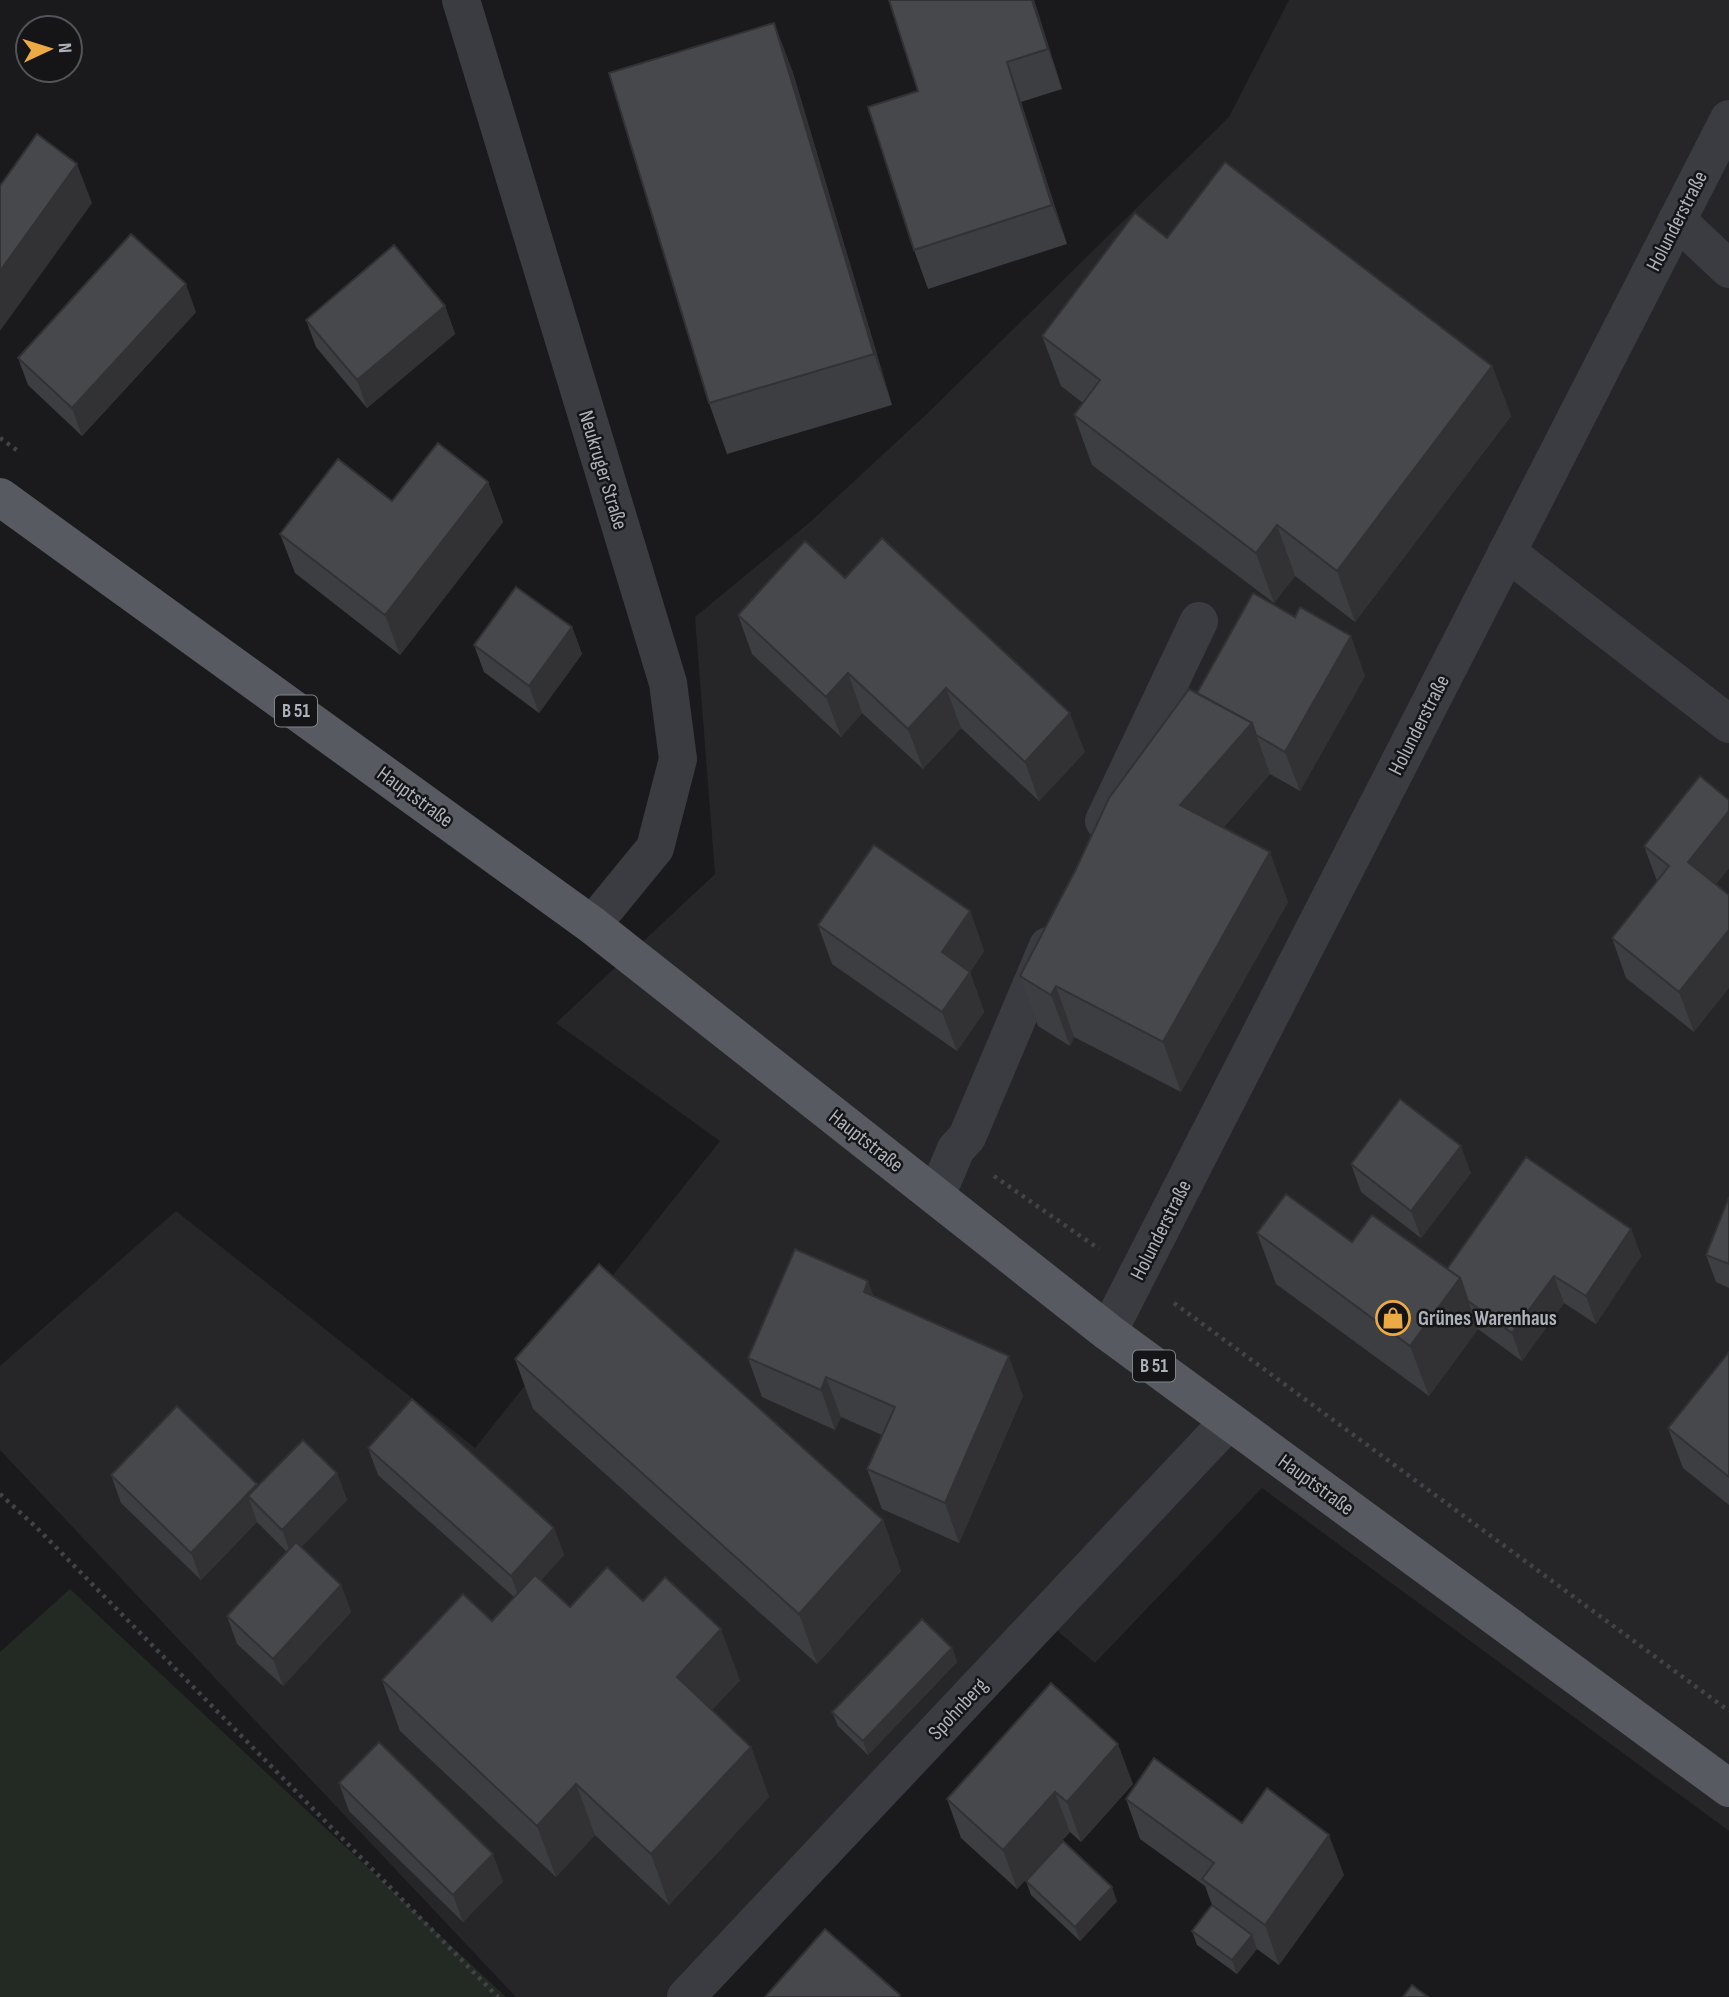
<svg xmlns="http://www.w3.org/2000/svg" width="1729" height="1997" viewBox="0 0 1729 1997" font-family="'Sofia Sans Condensed',sans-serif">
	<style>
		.built { fill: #262629 }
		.green { fill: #222a23 }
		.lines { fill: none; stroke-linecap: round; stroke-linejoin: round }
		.path { stroke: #414348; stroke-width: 4.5; stroke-dasharray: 3.5 5; stroke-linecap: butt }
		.minor { stroke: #3b3c41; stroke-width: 38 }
		.major { stroke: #575a60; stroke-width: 38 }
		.wall { fill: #3d3e41 }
		.shaded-wall { fill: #323235 }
		.building { fill: #47484c; stroke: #323235; stroke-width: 2 }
		.labels { text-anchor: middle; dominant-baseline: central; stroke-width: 5; stroke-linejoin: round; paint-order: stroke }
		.shield { fill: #151517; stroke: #7f838a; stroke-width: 2 }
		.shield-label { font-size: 19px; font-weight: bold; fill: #adb2bb }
		.street-label { font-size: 21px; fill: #adb2bb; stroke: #151517 }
		.poi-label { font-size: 21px; font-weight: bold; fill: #adb2bb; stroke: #151517; text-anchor: start }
	</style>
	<rect width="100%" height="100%" fill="#1a1a1c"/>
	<path class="built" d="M1289,0H1729V1831L1262,1488L1095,1663L1033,1610L674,1997H516L0,1450V1366L176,1211L475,1448L720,1141L556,1023L715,874L695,617L809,523L931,410L1229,117Z"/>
	<path class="green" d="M70,1589L506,1997H0V1652Z"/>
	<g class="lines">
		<g class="path">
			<path d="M0,438L18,451"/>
			<path d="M994,1176L1099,1249"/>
			<path d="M1174,1303L1729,1711"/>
			<path d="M0,1494L37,1528L498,1997"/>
		</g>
		<g class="minor">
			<path d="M461,0L668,683L678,759L655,848L592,925"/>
			<path d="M1677,220L1729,269"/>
			<path d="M1507,552L1729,724"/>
			<path d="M1104,821L1199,621"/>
			<path d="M936,1196L956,1149L967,1137L1048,946"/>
			<path d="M1108,1332L1729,119"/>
			<path d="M686,1997L1229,1421"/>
		</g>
		<path class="major" d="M0,497L592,925L1108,1332L1729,1788"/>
	</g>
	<g class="wall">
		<path d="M889,0H1034L1062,89L1021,102L1067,244L928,289L914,250L918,91Z"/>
		<path d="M774,23L793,73L892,405L727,454L709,403Z"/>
		<path d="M1167,238L1492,366L1511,416L1355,622L1295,576L1274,603L1092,465L1074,415L1083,403L1061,386L1042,336Z"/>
		<path d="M445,306L455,334L367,408L316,347L306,320Z"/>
		<path d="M196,312L82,436L28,385L18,358Z"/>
		<path d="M488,482L503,522L400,655L295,573L280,534L392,501Z"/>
		<path d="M845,578L1085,752L1039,801L961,728L923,769L862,713L841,737L752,654L738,615Z"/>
		<path d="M572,627L582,654L539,713L484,672L474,645Z"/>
		<path d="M1365,676L1300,791L1270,774L1223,828L1288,902L1181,1092L1074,1037L1070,1046L1038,1026L1020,976L1197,693Z"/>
		<path d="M1644,846L1729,868L1716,884L1694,1032L1626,978L1612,938L1657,881Z"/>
		<path d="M970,911L984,951L970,972L984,1012L957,1051L832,964L818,925Z"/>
		<path d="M1351,1164L1471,1173L1421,1238L1361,1192Z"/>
		<path d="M1729,1197V1288L1716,1282L1706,1255Z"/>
		<path d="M1631,1229L1641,1256L1596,1324L1564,1303L1522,1361L1478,1329L1429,1396L1276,1284L1257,1233L1352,1242L1447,1269Z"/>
		<path d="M874,1296L1023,1396L959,1543L882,1509L867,1469L882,1435L841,1417L835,1430L762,1397L748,1358Z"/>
		<path d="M1729,1352V1505L1683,1468L1668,1428Z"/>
		<path d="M515,1359L883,1520L901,1571L817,1664L533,1409Z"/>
		<path d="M368,1448L554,1528L564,1555L541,1580L570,1607L643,1601L740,1680L712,1710L751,1747L769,1797L669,1905L595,1835L556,1877L400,1731L382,1680L492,1621L514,1597L378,1475Z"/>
		<path d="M337,1473L347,1500L301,1547L341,1585L351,1612L283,1686L237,1644L227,1616L287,1552L257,1522L201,1580L121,1503L111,1475L257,1484L258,1486Z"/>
		<path d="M952,1648L957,1662L868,1755L838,1726L832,1712Z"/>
		<path d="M339,1783L503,1881L463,1922L349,1811Z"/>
		<path d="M1133,1784L1081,1842L1070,1832L1017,1889L961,1838L947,1799Z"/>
		<path d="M1126,1799L1242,1823L1344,1875L1279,1965L1257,1949L1237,1974L1197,1945L1192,1931L1212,1905L1205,1886L1140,1839Z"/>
		<path d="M1026,1881L1117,1901L1080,1941L1031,1895Z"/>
	</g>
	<g class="shaded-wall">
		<path d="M1032,0H1034L1062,89L1048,49Z"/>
		<path d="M774,23L793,73L892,405L874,354Z"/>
		<path d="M1007,62L1021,102L1067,244L1052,205Z"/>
		<path d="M77,164L92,203L0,331V271Z"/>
		<path d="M186,284L196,312L82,436L72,408Z"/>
		<path d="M445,306L455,334L367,408L357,380Z"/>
		<path d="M1492,366L1511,416L1355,622L1337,571Z"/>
		<path d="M488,482L503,522L400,655L385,615Z"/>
		<path d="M1277,525L1295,576L1274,603L1256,553Z"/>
		<path d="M572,627L582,654L539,713L529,686Z"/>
		<path d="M1351,636L1365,676L1300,791L1285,752Z"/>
		<path d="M848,673L862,713L841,737L826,697Z"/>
		<path d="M946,688L961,728L923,769L908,729Z"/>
		<path d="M1070,713L1085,752L1039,801L1025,762Z"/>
		<path d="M1252,723L1270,774L1198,856L1180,805Z"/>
		<path d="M1729,811V868L1702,901L1688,862Z"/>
		<path d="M1270,852L1288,902L1181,1092L1163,1042Z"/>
		<path d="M970,911L984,951L970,972L984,1012L957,1051L942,1012V952Z"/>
		<path d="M1729,930V988L1694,1032L1679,992Z"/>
		<path d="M1056,986L1074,1037L1070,1046L1051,995Z"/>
		<path d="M1461,1146L1471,1173L1421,1238L1411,1211Z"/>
		<path d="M1631,1229L1641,1256L1596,1324L1586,1296Z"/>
		<path d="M1554,1276L1564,1303L1522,1361L1512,1333Z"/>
		<path d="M1460,1278L1478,1329L1429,1396L1410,1346Z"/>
		<path d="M868,1281L883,1321L864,1292Z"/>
		<path d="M1009,1356L1023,1396L959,1543L945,1503Z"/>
		<path d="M826,1377L841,1417L835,1430L821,1390Z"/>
		<path d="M337,1473L347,1500L292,1557L282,1530Z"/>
		<path d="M257,1484L267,1511L248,1496L257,1522L201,1580L191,1553Z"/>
		<path d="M883,1520L901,1571L817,1664L799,1614Z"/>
		<path d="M554,1528L564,1555L521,1603L511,1576Z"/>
		<path d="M341,1585L351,1612L283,1686L273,1659Z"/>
		<path d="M721,1629L740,1680L695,1728L677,1677Z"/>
		<path d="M952,1648L957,1662L868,1755L863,1741Z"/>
		<path d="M1118,1744L1133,1784L1081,1842L1067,1802Z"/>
		<path d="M751,1747L769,1797L669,1905L651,1854Z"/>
		<path d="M576,1784L595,1835L556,1877L537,1826Z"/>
		<path d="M1055,1792L1070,1832L1017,1889L1003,1850Z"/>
		<path d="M1329,1835L1344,1875L1279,1965L1265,1925Z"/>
		<path d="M493,1854L503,1881L463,1922L453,1895Z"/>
		<path d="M1112,1887L1117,1901L1080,1941L1075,1927Z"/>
		<path d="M1252,1935L1257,1949L1237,1974L1232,1960Z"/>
	</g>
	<g class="building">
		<path d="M889,0H1032L1048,49L1007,62L1052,205L914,250L868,107L918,91Z"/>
		<path d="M774,23L874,354L709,403L609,73Z"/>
		<path d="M37,134L77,164L0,271V186Z"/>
		<path d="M1225,162L1492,366L1337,571L1277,525L1256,553L1074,415L1100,380L1042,336L1135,213L1167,238Z"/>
		<path d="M131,234L186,284L72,408L18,358Z"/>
		<path d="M394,245L445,306L357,380L306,320Z"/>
		<path d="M438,443L488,482L385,615L280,534L338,459L392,501Z"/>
		<path d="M882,538L1070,713L1025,762L946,688L908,729L848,673L826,697L738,615L805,541L845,578Z"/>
		<path d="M516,587L572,627L529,686L474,645Z"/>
		<path d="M1253,593L1295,617L1300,607L1351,636L1285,752L1256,735L1252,723L1197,693Z"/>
		<path d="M1189,689L1252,723L1180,805L1270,852L1163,1042L1056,986L1051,995L1020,976L1076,869L1109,798Z"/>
		<path d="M1700,776L1729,800V811L1688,862L1729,895V930L1679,992L1612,938L1669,866L1644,846Z"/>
		<path d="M874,845L970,911L942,952L970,972L942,1012L818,925Z"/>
		<path d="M1400,1099L1461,1146L1411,1211L1351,1164Z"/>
		<path d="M1526,1157L1631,1229L1586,1296L1554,1276L1512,1333L1468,1301L1460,1278L1447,1269Z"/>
		<path d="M1286,1194L1352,1242L1372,1215L1460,1278L1410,1346L1257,1233Z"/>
		<path d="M1729,1197V1264L1706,1255Z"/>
		<path d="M795,1249L868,1281L864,1292L1009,1356L945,1503L867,1469L895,1407L826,1377L821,1390L748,1358Z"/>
		<path d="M599,1264L883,1520L799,1614L515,1359Z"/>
		<path d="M1729,1352V1477L1668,1428Z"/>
		<path d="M412,1399L554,1528L511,1576L368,1448Z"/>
		<path d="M177,1406L257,1484L191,1553L111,1475Z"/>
		<path d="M303,1440L337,1473L282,1530L248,1496Z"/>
		<path d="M296,1542L341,1585L273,1659L227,1616Z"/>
		<path d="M607,1567L643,1601L665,1577L721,1629L677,1677L751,1747L651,1854L576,1784L537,1826L382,1680L463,1594L492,1621L535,1575L570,1607Z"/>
		<path d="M922,1619L952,1648L863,1741L832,1712Z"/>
		<path d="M1051,1683L1118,1744L1067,1802L1055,1792L1003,1850L947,1799Z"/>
		<path d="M379,1742L493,1854L453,1895L339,1783Z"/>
		<path d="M1154,1758L1242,1823L1267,1788L1329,1835L1265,1925L1202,1879L1214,1863L1126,1799Z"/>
		<path d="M1063,1841L1112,1887L1075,1927L1026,1881Z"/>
		<path d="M1212,1905L1252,1935L1232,1960L1192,1931Z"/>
		<path d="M825,1929L900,1995L899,1997H765Z"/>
		<path d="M1412,1985L1428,1997H1403Z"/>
	</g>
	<defs>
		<g id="shop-ring" transform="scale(1.75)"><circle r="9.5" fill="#151517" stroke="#ebaa43" stroke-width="1.5"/><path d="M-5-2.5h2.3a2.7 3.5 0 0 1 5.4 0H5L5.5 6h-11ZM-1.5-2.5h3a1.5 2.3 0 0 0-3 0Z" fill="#ebaa43"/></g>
	</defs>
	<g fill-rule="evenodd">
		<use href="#shop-ring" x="1393" y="1318"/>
	</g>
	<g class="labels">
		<g class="shield">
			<rect x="275" y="695.5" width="42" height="31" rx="5"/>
			<rect x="1133" y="1350.5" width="42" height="31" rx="5"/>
		</g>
		<g class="shield-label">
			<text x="296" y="711">B 51</text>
			<text x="1154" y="1366">B 51</text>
		</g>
		<g class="street-label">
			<text transform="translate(1677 221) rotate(-63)">Holunderstraße</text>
			<text transform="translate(603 470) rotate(73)">Neukruger Straße</text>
			<text transform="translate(1419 725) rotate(-63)">Holunderstraße</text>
			<text transform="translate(415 797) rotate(36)">Hauptstraße</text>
			<text transform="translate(866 1141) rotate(38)">Hauptstraße</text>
			<text transform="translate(1161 1230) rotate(-63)">Holunderstraße</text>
			<text transform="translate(1316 1485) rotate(36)">Hauptstraße</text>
			<text transform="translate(958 1709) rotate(-47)">Spohnberg</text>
		</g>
		<g class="poi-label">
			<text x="1418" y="1318">Grünes Warenhaus</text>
		</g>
	</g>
	<g transform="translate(49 49) rotate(86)"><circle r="33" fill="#151517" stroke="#525459" stroke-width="2"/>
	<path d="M0-5L12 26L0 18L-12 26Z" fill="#ebaa43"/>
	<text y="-10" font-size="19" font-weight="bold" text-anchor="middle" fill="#adb2bb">N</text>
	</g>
</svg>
